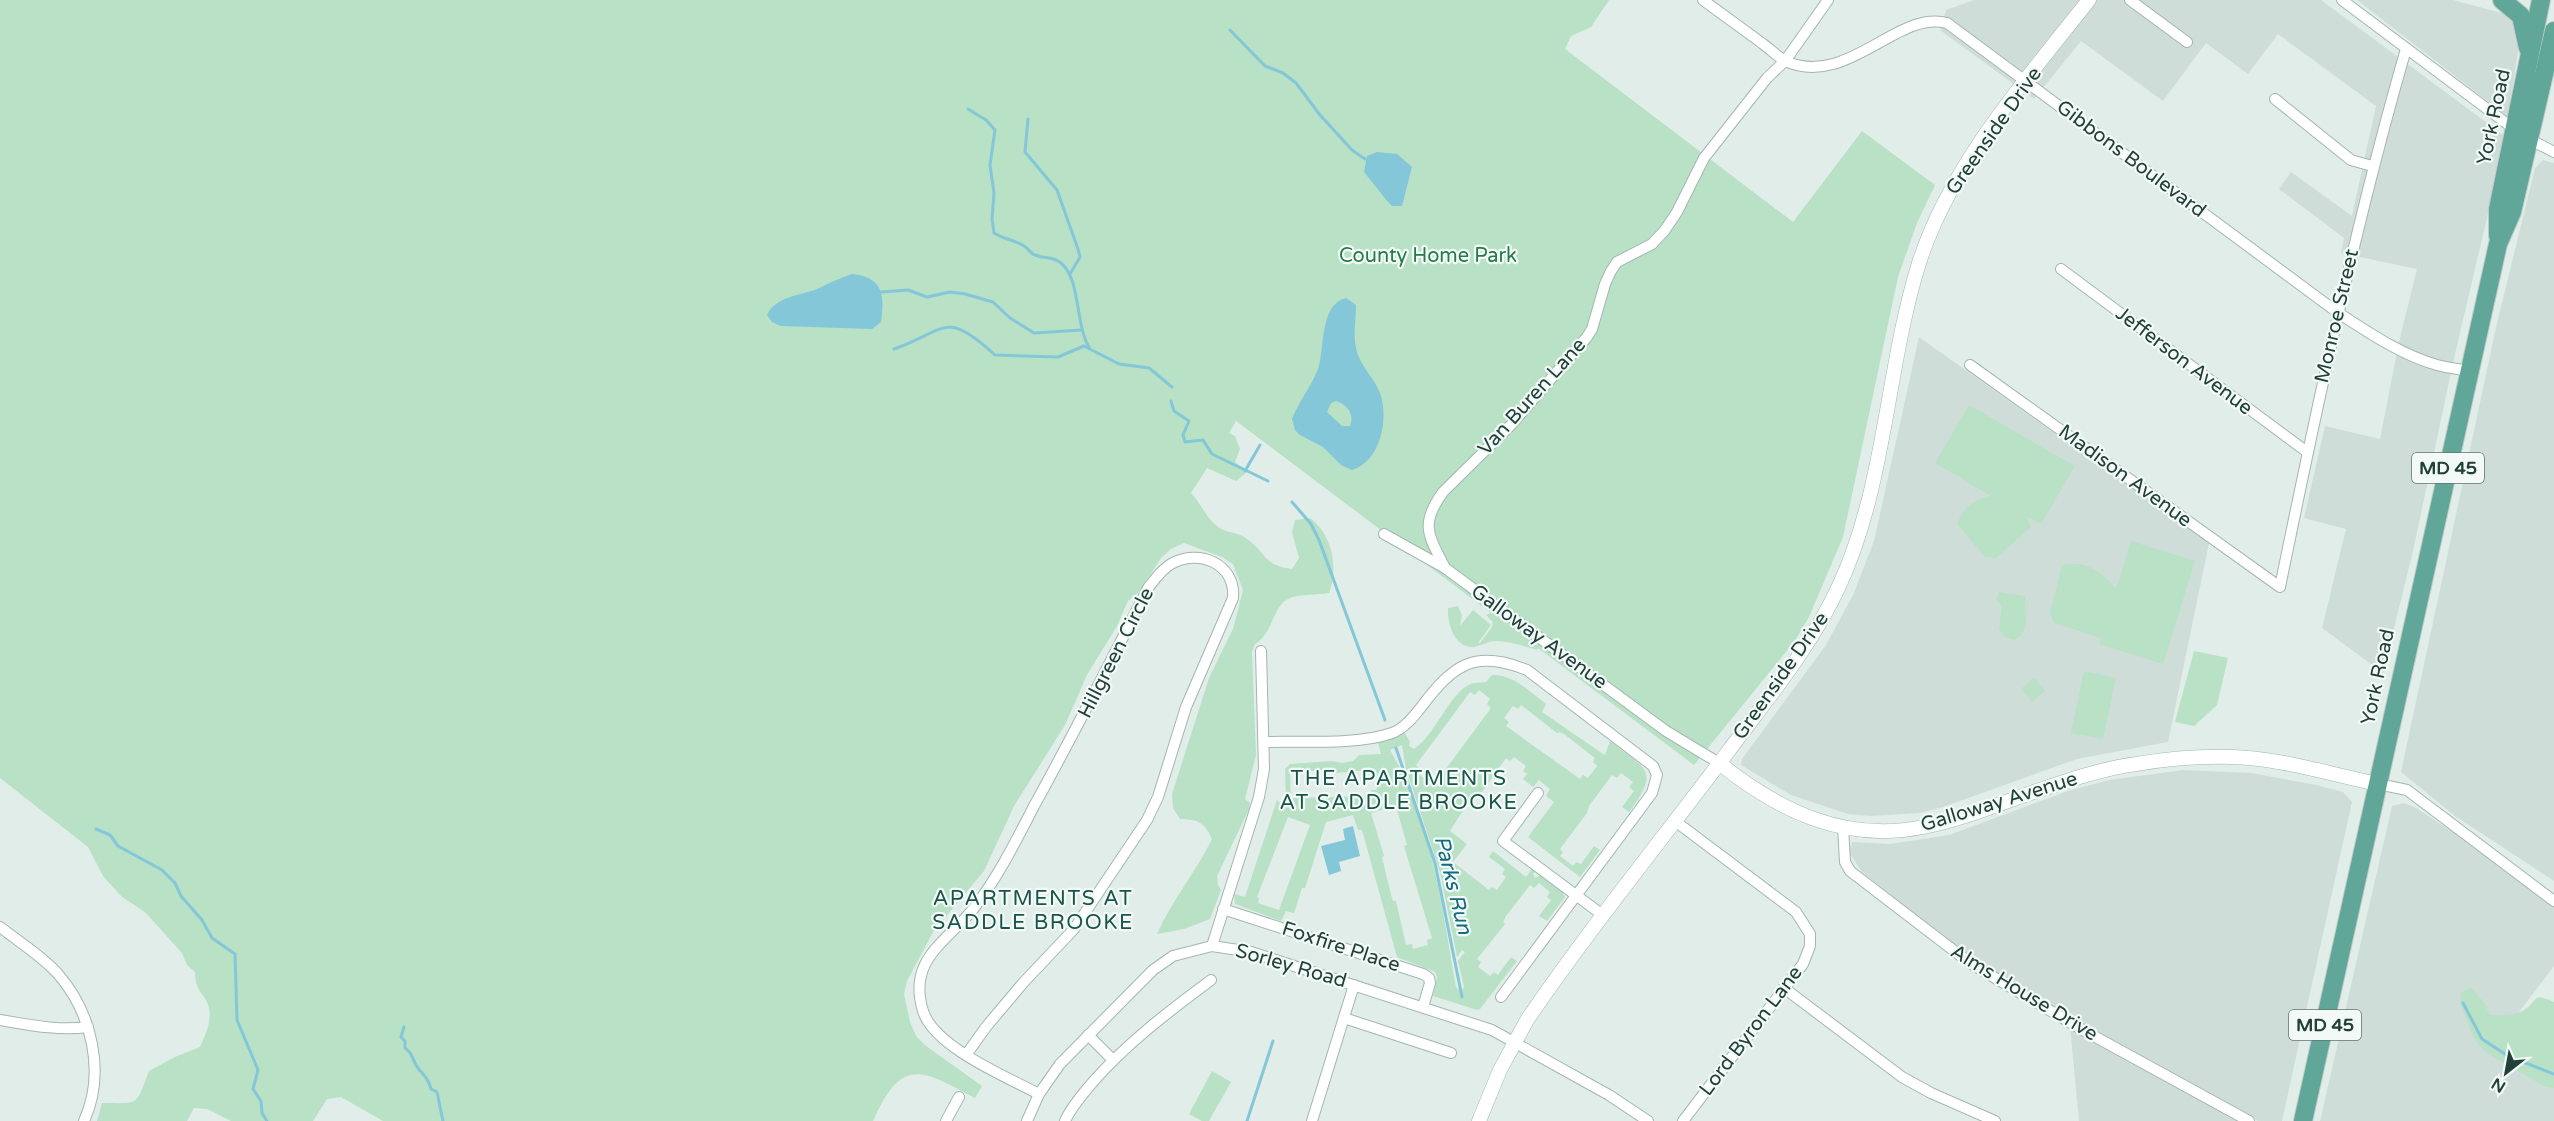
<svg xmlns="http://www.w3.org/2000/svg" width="2554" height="1121" viewBox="0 0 2554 1121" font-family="'Varela Round',sans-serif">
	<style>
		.built { fill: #cfddd8 }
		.green { fill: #b8e1c5; fill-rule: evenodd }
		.water { fill: #84c7d8; fill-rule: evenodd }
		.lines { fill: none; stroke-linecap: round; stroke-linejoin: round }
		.stream { stroke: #84c7d8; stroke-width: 3 }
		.minor-casing { stroke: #a3b6b1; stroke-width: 12 }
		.tertiary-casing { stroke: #a3b6b1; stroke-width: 15 }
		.primary-casing { stroke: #c1cac8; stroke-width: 20 }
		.minor { stroke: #fff; stroke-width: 10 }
		.tertiary { stroke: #fff; stroke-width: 14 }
		.primary { stroke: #61a799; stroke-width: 18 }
		.labels { text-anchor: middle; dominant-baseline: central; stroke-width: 4.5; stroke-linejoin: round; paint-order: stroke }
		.shield { fill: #f2f9f6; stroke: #5f7872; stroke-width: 1.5 }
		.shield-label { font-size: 18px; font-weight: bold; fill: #204039 }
		.street-label { font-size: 20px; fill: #204039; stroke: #f2f9f6 }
		.park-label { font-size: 20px; fill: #267b4b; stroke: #f2f9f6 }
		.neighbourhood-label { font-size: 21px; letter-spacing: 1.5px; fill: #195449; stroke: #f2f9f6 }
		.water-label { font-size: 21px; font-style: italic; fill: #136a82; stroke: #f2f9f6 }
	</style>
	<rect width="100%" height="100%" fill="#e1ede9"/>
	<g class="built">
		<path d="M1974,0H2321L2506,137L2455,354L2413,551L2383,673L2322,628L2346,529L2304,518L2325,426L2380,439L2399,342L2417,269L2341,253L2344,238L2279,189L2291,172L2352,216L2376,106L2278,34L2248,74L2206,43L2163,101L2081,41L2034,99L1940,30L1946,10Z"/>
		<path d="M2357,0H2453L2505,14L2513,22L2520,38L2508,117Z"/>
		<path d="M2543,160L2554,163V881L2455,816L2401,772L2497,323L2535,168Z"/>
		<path d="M1919,337L2209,543L2168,742L2077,759L1943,807L1920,813L1871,816L1848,814L1791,795L1741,765L1742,759L1826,645L1853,595L1874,541Z"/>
		<path d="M2183,770L2252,773L2316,785L2343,792L2352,802L2282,1121H2258L2082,1023L1972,959L1862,872L1849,852L1852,842L1890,844L1949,835L2068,791L2109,780Z"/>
		<path d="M2404,803L2416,808L2491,857L2554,904V966L2497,1041L2554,1073V1121H2320L2392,806Z"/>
		<path d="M2070,1026L2238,1121H2079Z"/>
	</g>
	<g class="green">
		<path d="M0,0H1609L1591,27L1571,36L1565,49L1793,222L1862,131L1935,185L1917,223L1898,277L1843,537L1809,617L1794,642L1694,765L1538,648L1537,650C1523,646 1510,641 1496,641C1487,641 1481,646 1473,647C1454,648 1447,622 1448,608L1458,606L1462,615L1460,626L1473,610L1491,625L1478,643H1480L1492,627L1493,622L1486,615L1491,613L1236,421L1229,433L1235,436L1240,449L1235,462L1247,472L1236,481L1207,468L1191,493C1202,505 1207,520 1221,529C1229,533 1240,533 1247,539C1267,553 1262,565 1292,569L1299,558L1292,532L1295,520L1310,518C1332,534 1339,568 1329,593C1316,595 1301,594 1290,598C1272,605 1274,633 1255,644L1252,652L1256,755L1245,799L1250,803L1249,809L1217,876L1218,885L1221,890L1210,919L1184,929L1157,934C1172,900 1196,872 1212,839C1205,823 1198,819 1180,819L1173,808L1172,794L1209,678L1233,629L1243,590L1233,564L1222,557L1184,543L1171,549L1161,558L1139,592L1128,601L1117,626L1087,675L1065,725L1014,806L984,871L933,932L907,981L904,994L910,1022L916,1036L926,1046L982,1086L975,1098C921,1069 902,1056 873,1121H383L341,1097L327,1099L313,1121H231L207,1109L194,1108L187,1121H97L102,1103C141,1103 135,1107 149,1071L175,1057L200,1047C205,1036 212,1021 209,1008C205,992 195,993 195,972L187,965L182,953L145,912L122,897L103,876L88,847L0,778Z"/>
		<path d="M1969,405L2075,466L2041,524L2026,516L2031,527L1996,558L1985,557L1957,524C1964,506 1974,500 1991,496L1935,463Z"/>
		<path d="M2131,541L2195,561L2163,664L2099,644L2101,638L2054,623L2050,614L2062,565C2085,560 2102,571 2116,589Z"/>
		<path d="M1999,592L2025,596L2026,622L2022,635L2014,640L2004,637L1999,628L2002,606L1996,600Z"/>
		<path d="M2194,651L2228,658L2217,705L2194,726L2175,722Z"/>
		<path d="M2084,671L2116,678L2103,739L2071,733Z"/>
		<path d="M1492,675C1513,674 1530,692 1546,704L1542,712L1603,754L1605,755L1610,741C1646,770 1661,769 1629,812L1622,807L1634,791L1629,787L1633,782L1621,773L1617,778L1612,775L1589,806L1587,813L1560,849L1563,852L1560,856L1573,866L1576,862L1581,864L1594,846L1600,850L1580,877L1528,837L1554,802L1546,796L1550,789L1539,780L1533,787L1523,779L1527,774L1523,771L1526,766L1514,757L1510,761L1506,758L1480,795C1468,800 1458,819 1450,831L1467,844L1453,862L1489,890L1492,887L1497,890L1506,877L1502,874L1505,869L1489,857L1493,851L1526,877L1532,869L1537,872L1533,873L1535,878L1541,875L1562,892L1565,897L1547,921L1539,916L1551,900L1547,897L1550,892L1539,883L1534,888L1530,885L1506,916L1503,922L1505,924L1477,959L1481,962L1478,967L1490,976L1494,972L1498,975L1511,957L1517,961L1480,1009L1477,1010L1433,996L1437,977L1435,972L1397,957L1362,830H1358L1353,815L1326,822L1305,888H1302L1294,913L1286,911L1281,921L1235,904L1234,894L1245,897L1277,800L1282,805L1286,804L1285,769L1290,764L1332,761L1342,763L1353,761L1359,755L1381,754L1378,743L1405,733L1410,742L1409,746L1414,749C1435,735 1448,697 1467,686C1473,682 1479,683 1486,682ZM1479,690L1490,699L1487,704L1491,708L1437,781L1433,778L1429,782L1417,773L1420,769L1416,765L1470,692L1475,695ZM1521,705L1557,733L1559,732L1564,734L1595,758L1593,762L1597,766L1588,778L1583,775L1580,779L1506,726L1509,722L1504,718L1513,706L1518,709ZM1402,745L1406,769L1440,872L1457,957L1462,950L1465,952L1458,961L1464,987L1461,992L1456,987C1442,908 1432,820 1390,750ZM1323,770L1324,774L1369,770L1370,775H1376L1377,790H1371V796L1291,798L1290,772ZM1396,806L1407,845L1404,846L1407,856L1432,938L1427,940L1428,945L1413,949L1412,944L1406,945L1396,901H1393L1391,895L1382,857L1384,856L1371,813ZM1288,817L1310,825L1279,910L1258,903L1259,898L1257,897Z"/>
		<path d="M2034,678L2045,691L2032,702L2021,689Z"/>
		<path d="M2471,987L2485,1004L2489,1014C2496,1017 2515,1015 2522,1011C2539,1002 2530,991 2554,1002V1088L2544,1086L2485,1052L2474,1038L2460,1004L2461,993Z"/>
		<path d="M1212,1071L1231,1082L1209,1121H1202L1189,1114Z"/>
	</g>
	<g class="water">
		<path d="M1377,152L1397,154L1412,167L1402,206H1392L1388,202L1364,172L1367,156Z"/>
		<path d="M852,274C883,277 885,295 881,322L872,329L781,326L772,322L767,315C776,296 800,296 817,289C829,283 840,278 852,274Z"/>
		<path d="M1346,298L1356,305C1356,320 1353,334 1356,348C1359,365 1374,377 1380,393C1389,418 1381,461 1352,470L1341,465L1323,447L1300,435L1295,430L1292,419C1299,401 1311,387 1318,369C1325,350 1319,304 1346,298ZM1336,401C1347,404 1355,415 1350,426H1342L1327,412L1331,403Z"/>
		<path d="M1353,826L1360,856L1339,862L1341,871L1329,875L1321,846L1345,840L1343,829Z"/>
	</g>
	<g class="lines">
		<g class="stream">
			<path d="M1230,30L1265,66L1283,73L1296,83L1320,115L1352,150L1365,159"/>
			<path d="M968,109L986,120L995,130L990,165L994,193L992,219L994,233C1003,239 1015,240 1024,246C1028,248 1031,254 1035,255C1045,259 1052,256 1061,263C1081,280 1075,324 1089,347"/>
			<path d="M1028,119L1025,152L1057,190L1078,249L1080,257L1070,274"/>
			<path d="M881,292L908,290L927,297L950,292L965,294L993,302L1010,318L1034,333L1081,330"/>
			<path d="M894,349C947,330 945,309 995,355L1058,357L1084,346L1119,364L1149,368L1172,387"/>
			<path d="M1171,401L1174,411L1189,421L1183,435L1185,442L1203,440L1212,454L1268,481"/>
			<path d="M1245,471L1260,445"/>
			<path d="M1292,502L1311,524L1319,540L1385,720"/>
			<path d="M1396,748L1435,863L1462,997"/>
			<path d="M96,829L110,835L118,846L162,870L175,883L181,896L202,920L212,938L235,954L237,1020L258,1070L253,1089L261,1101L262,1113L267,1121"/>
			<path d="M2463,1003L2482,1039L2508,1056L2554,1074"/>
			<path d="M404,1027L401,1037L405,1041V1048C414,1054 412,1061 418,1068C425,1077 428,1078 431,1089L437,1092L443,1121"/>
			<path d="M1247,1121L1273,1041"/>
		</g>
		<g class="minor-casing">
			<g id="minor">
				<path d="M1703,0C1723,15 1743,29 1763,44C1770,49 1778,57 1785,61C1847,89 1898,9 1947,23L2337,312C2368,332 2401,355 2437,365C2448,368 2459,369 2470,371"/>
				<path d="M2130,0L2187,42"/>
				<path d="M2342,0L2514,129"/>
				<path d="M2275,99L2351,160L2372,166"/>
				<path d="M2529,139L2554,152"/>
				<path d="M2061,269L2307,452"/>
				<path d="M1970,365L2280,587C2317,406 2355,226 2406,49"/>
				<path d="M1384,534L1445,568L1666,731L1719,763"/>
				<path d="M1445,568C1429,536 1419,525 1443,492L1511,425L1587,337L1592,329L1605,284L1611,271L1617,262L1652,244L1665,230L1677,212L1704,158L1767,78L1785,61L1828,0"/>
				<path d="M1265,742C1301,741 1359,745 1392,733C1405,728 1414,716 1422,706C1454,664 1475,649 1527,670L1653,766L1657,775L1652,793L1501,997"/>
				<path d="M2378,784L2407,790L2554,901"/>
				<path d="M1538,793L1503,841L1604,916"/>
				<path d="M1675,821L1796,912L1810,934V946L1803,964L1683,1121"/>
				<path d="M1843,827L1845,862L1850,871L1970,963L2081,1029L2249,1121"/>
				<path d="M1223,909L1423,974L1429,978L1430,983L1423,1007"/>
				<path d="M0,927C19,942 42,956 58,974C92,1013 106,1073 84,1121"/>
				<path d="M1212,946L1259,797L1264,769L1261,651"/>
				<path d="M1784,988L1902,1077L1931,1093L1995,1121"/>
				<path d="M1344,1018L1451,1053"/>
				<path d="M0,1020C30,1025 58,1031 88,1027"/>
				<path d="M1088,1035L1112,1059"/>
				<path d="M966,1055L986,1027L1023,983L1074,929L1147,820L1158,797L1186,707L1233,598C1236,564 1199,548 1171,564C1161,570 1155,579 1148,588C1111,661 1074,734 1034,806C1016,841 998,877 974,908C947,942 907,959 923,1011C934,1047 1007,1077 1039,1094"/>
				<path d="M946,1121L959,1097"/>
				<path d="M1027,1121L1039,1094L1060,1064L1153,970L1173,956L1212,946L1251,952L1492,1030L1609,1095L1648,1121"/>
				<path d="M1065,1121C1071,1107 1082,1095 1092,1083C1127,1043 1168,1012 1211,980"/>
				<path d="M1312,1121L1354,985"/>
			</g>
		</g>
		<g class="tertiary-casing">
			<g id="tertiary">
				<path d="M1719,763C1779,811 1845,843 1923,827C1960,820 1996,805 2031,793C2066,781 2100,769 2136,764C2172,758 2212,755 2249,758C2292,762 2335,775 2378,784"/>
				<path d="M1479,1121L1500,1070L1527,1020C1590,928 1660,842 1727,753C1767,699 1811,647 1839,586C1886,485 1886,369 1919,263C1951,164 2025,81 2089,0"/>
			</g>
		</g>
		<g class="primary-casing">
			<g id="primary">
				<path d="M2502,0L2521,16L2528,48"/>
				<path d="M2498,236V209L2541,0"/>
				<path d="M2303,1121L2498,244L2512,212L2554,31"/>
			</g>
		</g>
		<use href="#minor" class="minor"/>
		<use href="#tertiary" class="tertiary"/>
		<use href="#primary" class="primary"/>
	</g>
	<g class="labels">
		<g class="shield">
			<rect x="2412" y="453" width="72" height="30" rx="4.5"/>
			<rect x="2289" y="1010" width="72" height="30" rx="4.5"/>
		</g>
		<g class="shield-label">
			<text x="2448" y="468">MD 45</text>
			<text x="2325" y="1025">MD 45</text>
		</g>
		<g class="street-label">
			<text transform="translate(2494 117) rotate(-78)">York Road</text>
			<text transform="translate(1994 131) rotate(-55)">Greenside Drive</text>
			<text transform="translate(2131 159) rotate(37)">Gibbons Boulevard</text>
			<text transform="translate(2337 316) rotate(-77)">Monroe Street</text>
			<text transform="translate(2184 361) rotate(37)">Jefferson Avenue</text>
			<text transform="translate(1532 397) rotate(-48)">Van Buren Lane</text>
			<text transform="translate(2125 476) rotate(36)">Madison Avenue</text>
			<text transform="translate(1539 637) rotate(36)">Galloway Avenue</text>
			<text transform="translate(1116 653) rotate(-63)">Hillgreen Circle</text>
			<text transform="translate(1781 676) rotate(-55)">Greenside Drive</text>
			<text transform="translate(2378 677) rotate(-78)">York Road</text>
			<text transform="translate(1999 802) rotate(-17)">Galloway Avenue</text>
			<text transform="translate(1341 947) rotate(18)">Foxfire Place</text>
			<text transform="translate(1291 966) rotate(16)">Sorley Road</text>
			<text transform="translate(2024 993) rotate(31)">Alms House Drive</text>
			<text transform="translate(1751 1031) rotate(-53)">Lord Byron Lane</text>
		</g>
		<g class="park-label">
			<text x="1428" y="256">County Home Park</text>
		</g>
		<g class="neighbourhood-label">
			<text x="1399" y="778">THE APARTMENTS<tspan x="1399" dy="24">AT SADDLE BROOKE</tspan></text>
			<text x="1033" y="898">APARTMENTS AT<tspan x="1033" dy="24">SADDLE BROOKE</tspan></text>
		</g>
		<g class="water-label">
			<text transform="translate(1453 885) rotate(76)">Parks Run</text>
		</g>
	</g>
	<g transform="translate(2506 1073) rotate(211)" stroke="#f2f9f6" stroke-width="4.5" paint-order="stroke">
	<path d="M0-4.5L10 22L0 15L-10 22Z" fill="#204039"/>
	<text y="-9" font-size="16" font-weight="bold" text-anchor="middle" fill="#204039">N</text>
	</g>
</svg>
